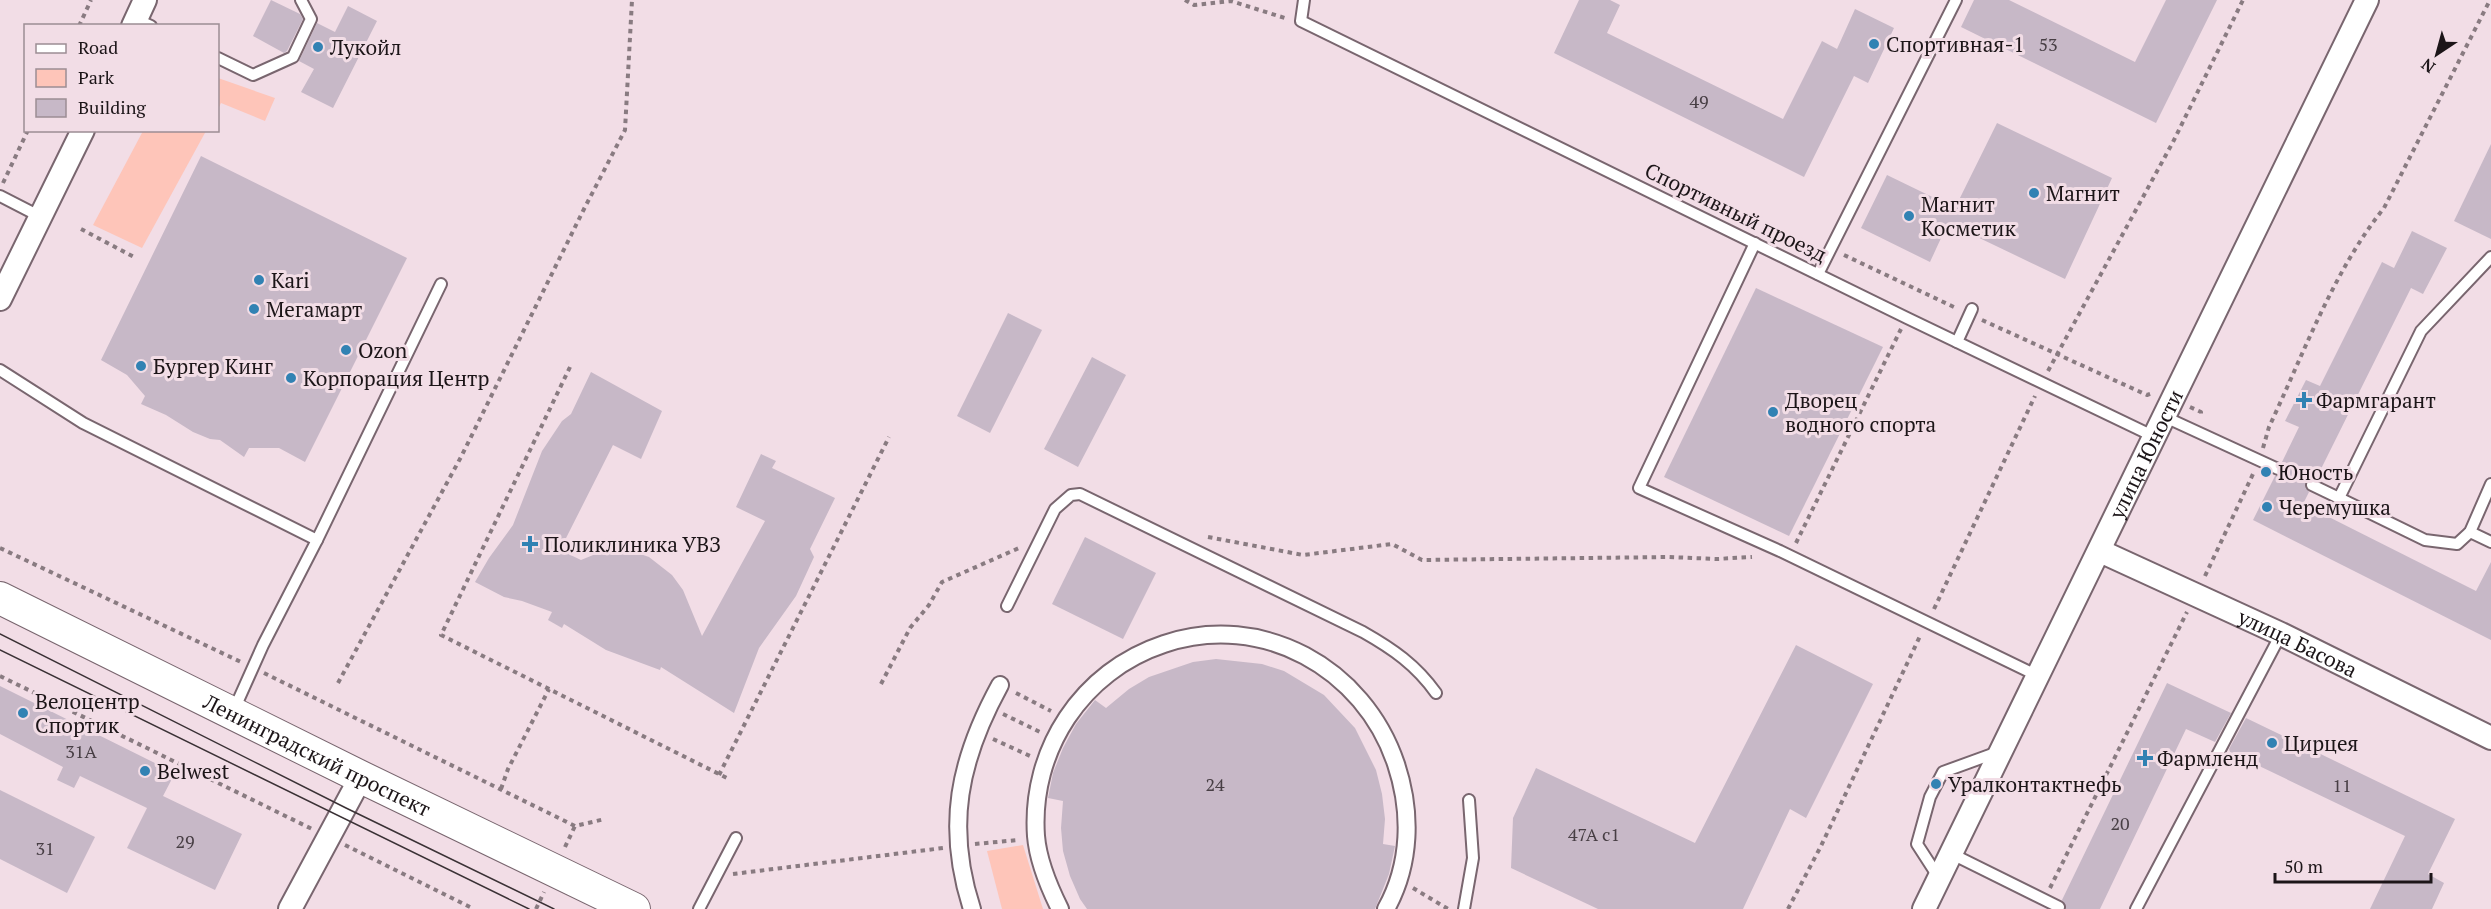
<svg xmlns="http://www.w3.org/2000/svg" width="2491" height="909" viewBox="0 0 2491 909" font-family="'PT Serif',serif">
	<style>
		.green { fill: #fec5b9 }
		.building { fill: #c7b8c7 }
		.lines { fill: none; stroke-linecap: round; stroke-linejoin: round }
		.service-casing { stroke: #79666f; stroke-width: 14 }
		.pedestrian-casing { stroke: #79666f; stroke-width: 20 }
		.minor-casing { stroke: #79666f; stroke-width: 26 }
		.secondary-casing { stroke: #79666f; stroke-width: 34 }
		.path { stroke: #897b81; stroke-width: 4; stroke-dasharray: 4.5 4.5; stroke-linecap: butt }
		.service { stroke: #fff; stroke-width: 10 }
		.pedestrian { stroke: #fff; stroke-width: 16 }
		.minor { stroke: #fff; stroke-width: 22 }
		.secondary { stroke: #fff; stroke-width: 32 }
		.tram { stroke: #3a3135; stroke-width: 1.5 }
		.poi-dot { fill: #3182b3; stroke: #f2dde6; stroke-width: 2 }
		.labels { text-anchor: middle; dominant-baseline: central; stroke-width: 6; stroke-linejoin: round; paint-order: stroke }
		.number-label { font-size: 18px; fill: #473e44 }
		.poi-label { font-size: 21px; fill: #1c1518; stroke: #f2dde6; text-anchor: start }
		.street-label { font-size: 21px; fill: #1c1518; stroke: #f2dde6 }
	</style>
	<rect width="100%" height="100%" fill="#f2dde6"/>
	<g class="green">
		<path d="M218,78L275,98L265,121L221,103L218,109Z"/>
		<path d="M143,131H206L142,248L93,225Z"/>
		<path d="M1023,845L1043,909H1002L987,851Z"/>
	</g>
	<g class="building">
		<path d="M271,0L300,14L303,19L287,51L284,53L253,36Z"/>
		<path d="M1579,0H1610L1620,5L1607,33L1783,119L1822,41L1837,49L1855,9L1894,28L1868,83L1854,76L1804,177L1554,53Z"/>
		<path d="M1974,0H2009L2135,62L2166,0H2217L2156,123L1961,27Z"/>
		<path d="M348,6L377,21L333,108L301,92L314,69L299,61L317,23L335,32Z"/>
		<path d="M1997,123L2112,178L2065,279L1948,223L1930,262L1861,228L1887,175L1955,208Z"/>
		<path d="M2491,144V239L2454,221Z"/>
		<path d="M201,156L407,258L305,462L279,448H249L244,457L220,440L210,439L193,432L166,415L141,404L145,396L127,375L101,360Z"/>
		<path d="M2412,231L2447,248L2423,294L2411,288L2316,479L2311,478L2306,481L2305,486L2309,492L2303,504L2476,591L2491,562V640L2253,520L2275,476L2282,475L2285,472L2282,462L2299,427L2285,421L2306,380L2320,386L2382,262L2394,268Z"/>
		<path d="M1756,288L1883,347L1789,536L1664,477Z"/>
		<path d="M1008,313L1042,330L990,433L957,416Z"/>
		<path d="M1092,357L1126,375L1078,467L1044,449Z"/>
		<path d="M591,372L662,411L641,459L613,445L560,550L581,560L598,553L623,548L649,557L672,575L683,590L702,636L765,521L736,507L761,454L776,461L772,468L835,498L810,549L814,557L796,596L759,648L734,713L661,667L660,670L606,650L564,624L562,628L548,620L552,612L522,601L504,597L475,582L489,558L513,525L542,451L562,421L571,414Z"/>
		<path d="M1085,537L1156,573L1123,639L1052,604Z"/>
		<path d="M1796,645L1873,684L1806,818L1790,809L1743,909H1598L1511,868L1513,818L1536,768L1695,843Z"/>
		<path d="M1216,659L1262,664L1284,671L1324,695L1355,728L1376,770L1382,794L1385,819L1383,844L1395,846L1389,874L1375,909H1087L1080,899L1070,876L1063,851L1061,828L1063,801L1048,798L1053,773L1063,748L1076,724L1095,700L1106,708L1129,689L1149,677L1193,662Z"/>
		<path d="M2167,683L2231,713L2215,742L2186,729L2100,909H2066L2062,900Z"/>
		<path d="M0,686L175,773L163,796L242,834L215,890L127,848L147,808L80,776L74,788L57,780L63,767L0,734Z"/>
		<path d="M2246,718L2455,819L2428,874L2444,883L2432,909H2370L2405,836L2230,752L2229,749Z"/>
		<path d="M0,790L95,837L67,893L0,859Z"/>
	</g>
	<g class="lines">
		<g class="service-casing">
			<g id="service">
				<path d="M1304,0L1301,21L1907,318L2155,437"/>
				<path d="M136,19L151,26"/>
				<path d="M218,58L253,75L293,57L311,19L301,0"/>
				<path d="M0,196L41,217"/>
				<path d="M1755,243L1639,488L1780,551L2038,676"/>
				<path d="M1818,274L1956,0"/>
				<path d="M1957,342L1972,309"/>
				<path d="M0,370L83,423L317,540L263,645L233,712"/>
				<path d="M2165,417L2278,469"/>
				<path d="M2312,485L2339,498L2421,331L2491,257"/>
				<path d="M2339,498L2425,540L2457,544L2470,532L2491,484"/>
				<path d="M2470,532L2491,542"/>
				<path d="M317,540L441,284"/>
				<path d="M1007,606L1055,509L1071,495L1080,494L1363,632C1393,649 1416,665 1436,693"/>
				<path d="M1950,853L2059,907"/>
				<path d="M1939,878L1917,844L1930,797L1943,772L1998,752"/>
				<path d="M699,909L736,838"/>
				<path d="M1464,909L1473,858L1469,800"/>
				<path d="M2136,909L2281,634"/>
			</g>
		</g>
		<g class="pedestrian-casing">
			<g id="pedestrian">
				<path d="M972,909C945,826 959,760 1000,685"/>
				<path d="M1060,909C1049,887 1038,861 1036,836C1030,750 1082,671 1164,644C1262,611 1364,668 1396,764C1412,812 1411,864 1386,909"/>
			</g>
		</g>
		<g class="minor-casing">
			<g id="minor">
				<path d="M133,26L145,0"/>
				<path d="M0,299L83,130"/>
				<path id="s1" d="M2100,551L2281,634L2491,738"/>
				<path d="M290,909L361,777"/>
				<path id="s2" d="M1924,909L2367,0"/>
			</g>
		</g>
		<g class="secondary-casing">
			<g id="secondary">
				<path id="s3" d="M0,598L361,777L634,909"/>
			</g>
		</g>
		<g class="path">
			<path d="M1185,0L1194,5L1231,1L1288,19"/>
			<path d="M79,26L91,0"/>
			<path d="M3,183L28,130"/>
			<path d="M81,229L134,257"/>
			<path d="M1844,255L1956,308"/>
			<path d="M1982,320L2147,395L2153,393"/>
			<path d="M570,367L441,635L727,778"/>
			<path d="M2048,371L2173,142L2243,0"/>
			<path d="M2190,407L2201,412V416"/>
			<path d="M2263,448L2269,427C2303,355 2334,270 2384,208L2490,0"/>
			<path d="M1208,537L1303,555L1392,544L1422,560L1669,557L1717,559L1752,557"/>
			<path d="M1796,543L1901,329"/>
			<path d="M0,548L241,662"/>
			<path d="M2205,576L2253,474"/>
			<path d="M1934,609L2035,396"/>
			<path d="M264,673L575,826L605,819"/>
			<path d="M0,676L312,829"/>
			<path d="M338,683L461,457L584,209L625,130L632,0"/>
			<path d="M881,684L910,628L929,605L942,582L1019,548"/>
			<path d="M1016,693L1051,711"/>
			<path d="M1003,714L1040,732"/>
			<path d="M993,739L1030,756"/>
			<path d="M719,775L889,437"/>
			<path d="M501,789L508,769L549,689"/>
			<path d="M975,844L1018,840"/>
			<path d="M345,845L474,909"/>
			<path d="M565,847L575,826"/>
			<path d="M733,874L943,848"/>
			<path d="M1413,888L1448,909"/>
			<path d="M2050,888L2187,612"/>
			<path d="M536,909L544,892"/>
			<path d="M1788,909L1821,846L1921,634"/>
		</g>
		<use href="#service" class="service"/>
		<use href="#pedestrian" class="pedestrian"/>
		<use href="#minor" class="minor"/>
		<use href="#secondary" class="secondary"/>
		<g class="tram">
			<path d="M0,634L346,808L554,909"/>
			<path d="M0,650L529,909"/>
		</g>
	</g>
	<g class="poi-dot">
		<circle cx="1874" cy="44" r="6"/>
		<circle cx="318" cy="47" r="6"/>
		<circle cx="2034" cy="193" r="6"/>
		<circle cx="1909" cy="216" r="6"/>
		<circle cx="259" cy="280" r="6"/>
		<circle cx="254" cy="309" r="6"/>
		<circle cx="346" cy="350" r="6"/>
		<circle cx="141" cy="366" r="6"/>
		<circle cx="291" cy="378" r="6"/>
		<path d="M2301 391h6v6h6v6h-6v6h-6v-6h-6v-6h6z"/>
		<circle cx="1773" cy="412" r="6"/>
		<circle cx="2266" cy="472" r="6"/>
		<circle cx="2267" cy="507" r="6"/>
		<path d="M527 535h6v6h6v6h-6v6h-6v-6h-6v-6h6z"/>
		<circle cx="23" cy="713" r="6"/>
		<circle cx="2272" cy="743" r="6"/>
		<path d="M2142 749h6v6h6v6h-6v6h-6v-6h-6v-6h6z"/>
		<circle cx="145" cy="771" r="6"/>
		<circle cx="1936" cy="784" r="6"/>
	</g>
	<g class="labels">
		<g class="number-label">
			<text x="2048" y="44">53</text>
			<text x="1699" y="101">49</text>
			<text x="81" y="751">31А</text>
			<text x="1215" y="784">24</text>
			<text x="2342" y="785">11</text>
			<text x="2120" y="823">20</text>
			<text x="1594" y="834">47А с1</text>
			<text x="185" y="841">29</text>
			<text x="45" y="848">31</text>
		</g>
		<g class="poi-label">
			<text x="1886" y="44">Спортивная-1</text>
			<text x="330" y="47">Лукойл</text>
			<text x="2046" y="193">Магнит</text>
			<text x="1921" y="204">Магнит<tspan x="1921" dy="24">Косметик</tspan></text>
			<text x="271" y="280">Kari</text>
			<text x="266" y="309">Мегамарт</text>
			<text x="358" y="350">Ozon</text>
			<text x="153" y="366">Бургер Кинг</text>
			<text x="303" y="378">Корпорация Центр</text>
			<text x="1785" y="400">Дворец<tspan x="1785" dy="24">водного спорта</tspan></text>
			<text x="2316" y="400">Фармгарант</text>
			<text x="2278" y="472">Юность</text>
			<text x="2279" y="507">Черемушка</text>
			<text x="544" y="544">Поликлиника УВЗ</text>
			<text x="35" y="701">Велоцентр<tspan x="35" dy="24">Спортик</tspan></text>
			<text x="2284" y="743">Цирцея</text>
			<text x="2157" y="758">Фармленд</text>
			<text x="157" y="771">Belwest</text>
			<text x="1948" y="784">Уралконтактнефь</text>
		</g>
		<g class="street-label">
			<text transform="translate(1736 212) rotate(26)">Спортивный проезд</text>
			<text stroke="none"><textPath href="#s2" startOffset="506">улица Юности</textPath></text>
			<text stroke="none"><textPath href="#s1" startOffset="218">улица Басова</textPath></text>
			<text stroke="none"><textPath href="#s3" startOffset="354">Ленинградский проспект</textPath></text>
		</g>
	</g>
	<rect x="24" y="24" width="195" height="108" fill="#f2dde6" stroke="#9c8d94" stroke-width="1.5"/>
	<rect x="36" y="44" width="30" height="9" fill="#ffffff" stroke="#9c8d94" stroke-width="1.5"/>
	<text x="78" y="54" font-size="18" fill="#1c1518">Road</text>
	<rect x="36" y="69" width="30" height="18" fill="#fec5b9" stroke="#9c8d94" stroke-width="1.5"/>
	<text x="78" y="84" font-size="18" fill="#1c1518">Park</text>
	<rect x="36" y="99" width="30" height="18" fill="#c7b8c7" stroke="#9c8d94" stroke-width="1.5"/>
	<text x="78" y="114" font-size="18" fill="#1c1518">Building</text>
	<g transform="translate(2437 54) rotate(216)" stroke="#f2dde6" stroke-width="4.5" paint-order="stroke">
	<path d="M0-4.5L10 22L0 15L-10 22Z" fill="#1c1518"/>
	<text y="-9" font-size="16" font-weight="bold" text-anchor="middle" fill="#1c1518">N</text>
	</g>
	<path d="M2275 873v9h156v-9" fill="none" stroke="#1c1518" stroke-width="3"/>
	<text x="2284" y="873" font-size="18" fill="#1c1518" stroke="#f2dde6" stroke-width="4.5" paint-order="stroke">50 m</text>
</svg>
